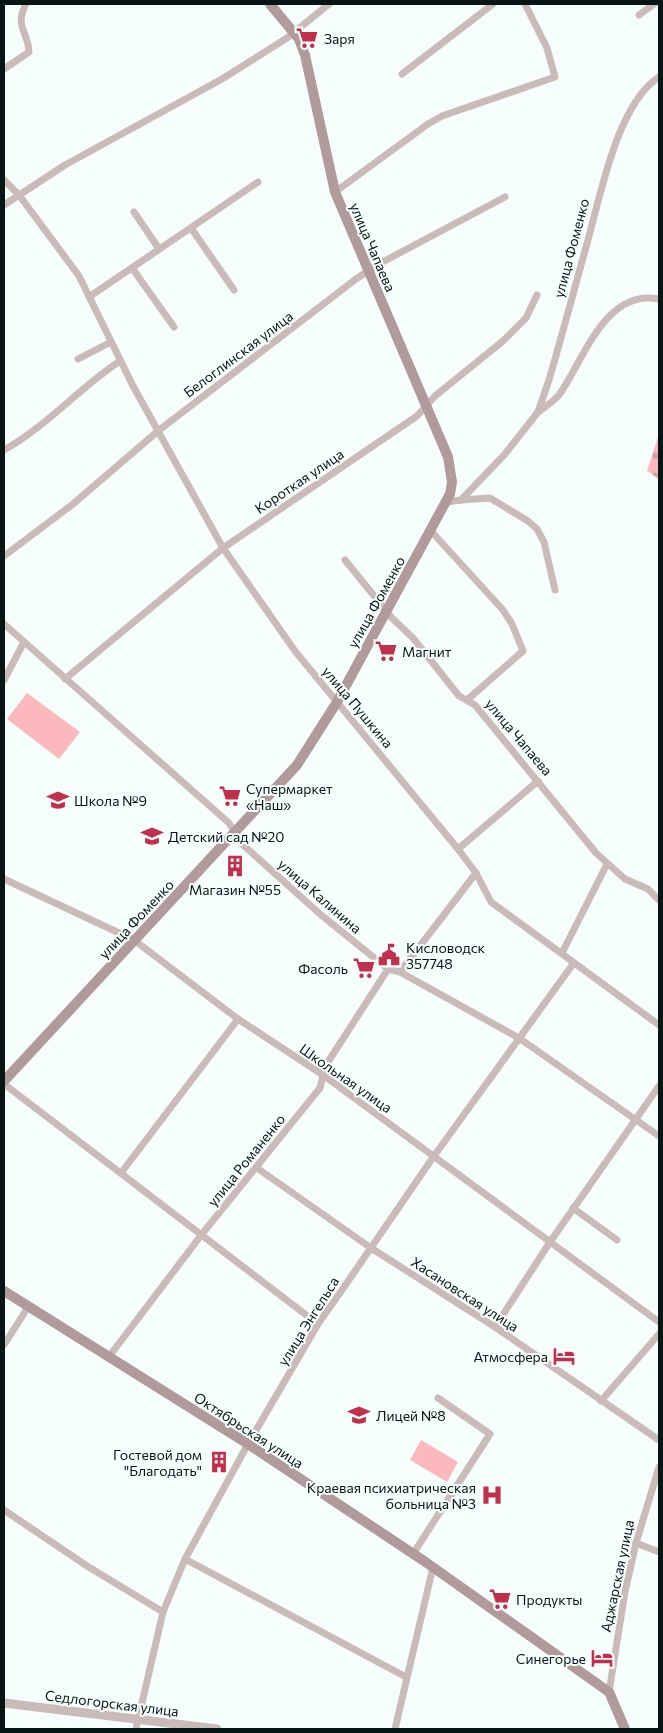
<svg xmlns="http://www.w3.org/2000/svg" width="663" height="1733" viewBox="0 0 663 1733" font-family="Commissioner,sans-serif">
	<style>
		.cemetery { fill: url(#cemetery-stones) }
		.pitch { fill: #fbb9bd }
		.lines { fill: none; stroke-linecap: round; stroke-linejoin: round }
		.minor { stroke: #cababa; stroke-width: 7 }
		.tertiary { stroke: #cababa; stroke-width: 9 }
		.secondary { stroke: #b19a9b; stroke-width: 10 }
		.labels { text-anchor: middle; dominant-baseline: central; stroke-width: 4; stroke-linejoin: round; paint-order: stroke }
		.poi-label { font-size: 14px; fill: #071615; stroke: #f6fefd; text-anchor: start }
		.street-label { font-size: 14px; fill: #071615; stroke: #f6fefd }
	</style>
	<defs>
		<pattern id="cemetery-stones" width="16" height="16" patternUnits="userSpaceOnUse" patternTransform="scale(1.25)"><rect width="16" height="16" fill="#fbb9bd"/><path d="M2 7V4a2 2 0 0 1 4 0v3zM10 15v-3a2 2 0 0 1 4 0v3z" fill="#d69ea2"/></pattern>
	</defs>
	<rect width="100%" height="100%" fill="#f6fefd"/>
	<path class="cemetery" d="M659,434V479L647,471Z"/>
	<g class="pitch">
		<path d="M27,693L80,732L59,759L7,719Z"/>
		<path d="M421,1440L458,1462L447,1482L410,1460Z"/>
	</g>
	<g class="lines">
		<g class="minor">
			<path d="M639,15L654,4"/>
			<path d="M4,69L29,52C28,31 14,27 26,4"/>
			<path d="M402,74L493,4"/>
			<path d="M4,180L19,195L79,276L133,386L223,548L295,651L458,849L476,873L491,902L659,1025"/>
			<path d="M335,192L428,124L442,116L555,77L547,48L525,4"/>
			<path d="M4,205L65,165L222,79L287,38L329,4"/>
			<path d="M134,212L159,249"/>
			<path d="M191,228L234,290"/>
			<path d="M132,268L174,327"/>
			<path d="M89,297L258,182"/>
			<path d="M78,359L111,342"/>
			<path d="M538,412C545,407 554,401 559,395C584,360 605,288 659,299"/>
			<path d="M4,450C47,426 79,388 120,361"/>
			<path d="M461,500L490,498L528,521L537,529L544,542L555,590"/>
			<path d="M447,502L461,500L505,454L538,412L549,380C562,335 574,291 586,247C600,199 616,105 659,77"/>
			<path d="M431,531L503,610L512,624L523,651L467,700"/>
			<path d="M4,556L73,504L158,431L356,279L377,265L505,197"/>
			<path d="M345,560L392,618L413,638L459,696L475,705L596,853L625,879L648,889L659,900"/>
			<path d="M4,624L229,823L242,844L320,914L388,969L400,972L519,1038L659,1136"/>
			<path d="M65,679L223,548L417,416L435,396L503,341L526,318L537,295"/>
			<path d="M4,680L24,642"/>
			<path d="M458,849L538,781"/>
			<path d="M4,879L134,940L238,1019L323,1075L659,1322"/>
			<path d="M562,953L607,864"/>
			<path d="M400,972L476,873"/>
			<path d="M4,1084L318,1324"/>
			<path d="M257,1168L371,1248L495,1327L659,1440"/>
			<path d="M121,1173L238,1019"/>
			<path d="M573,1208L617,1240"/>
			<path d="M495,1327L550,1242L659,1086"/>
			<path d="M4,1345L28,1307"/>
			<path d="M108,1358L202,1234L320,1088L326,1065L388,969"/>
			<path d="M601,1401L659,1334"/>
			<path d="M4,1510L87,1566L163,1612"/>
			<path d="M636,1543L659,1552"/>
			<path d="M413,1554L490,1434L438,1398"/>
			<path d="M185,1559L406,1677"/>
			<path d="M609,1692L625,1592L636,1543L659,1467"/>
			<path d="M136,1729L163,1612L185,1559L248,1444L318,1324L342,1290L434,1156L573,964"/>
			<path d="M395,1729L433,1567"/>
		</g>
		<path class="tertiary" d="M4,1703L217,1729"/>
		<g class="secondary">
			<path d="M4,1081L297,765L337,702L450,494L452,482L448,457L335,192L305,55L299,39L270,4"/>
			<path d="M4,1291L248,1444L427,1563L609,1692L625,1729"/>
		</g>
	</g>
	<defs>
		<g id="supermarket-bare" transform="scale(1.725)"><path d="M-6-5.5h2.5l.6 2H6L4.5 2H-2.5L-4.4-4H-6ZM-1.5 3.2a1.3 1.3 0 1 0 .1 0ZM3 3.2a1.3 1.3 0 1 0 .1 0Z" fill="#c0304c" stroke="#f6fefd" stroke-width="2.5" paint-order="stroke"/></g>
		<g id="school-bare" transform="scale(1.725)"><path d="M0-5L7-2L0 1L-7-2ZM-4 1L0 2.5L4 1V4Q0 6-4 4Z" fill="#c0304c" stroke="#f6fefd" stroke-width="2.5" paint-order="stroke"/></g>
		<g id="building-bare" transform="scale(1.725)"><path d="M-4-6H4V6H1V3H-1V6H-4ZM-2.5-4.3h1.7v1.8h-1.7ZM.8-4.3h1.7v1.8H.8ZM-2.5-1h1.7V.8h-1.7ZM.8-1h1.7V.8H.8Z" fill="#c0304c" stroke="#f6fefd" stroke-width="2.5" paint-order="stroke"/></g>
		<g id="civic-bare" transform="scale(1.725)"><path d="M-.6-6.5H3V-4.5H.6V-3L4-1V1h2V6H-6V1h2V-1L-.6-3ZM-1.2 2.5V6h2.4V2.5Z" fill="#c0304c" stroke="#f6fefd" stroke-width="2.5" paint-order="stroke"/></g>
		<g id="hotel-bare" transform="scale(1.725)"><path d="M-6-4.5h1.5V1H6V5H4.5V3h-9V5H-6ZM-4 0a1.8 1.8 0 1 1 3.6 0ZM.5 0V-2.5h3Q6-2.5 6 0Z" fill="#c0304c" stroke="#f6fefd" stroke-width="2.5" paint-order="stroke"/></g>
		<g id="hospital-bare" transform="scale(1.725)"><path d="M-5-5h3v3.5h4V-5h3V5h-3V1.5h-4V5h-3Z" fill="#c0304c" stroke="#f6fefd" stroke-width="2.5" paint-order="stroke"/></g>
	</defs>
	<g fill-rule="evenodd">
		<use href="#supermarket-bare" x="307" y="38"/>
		<use href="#supermarket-bare" x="386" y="651"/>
		<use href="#supermarket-bare" x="230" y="796"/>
		<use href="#school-bare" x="58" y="800"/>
		<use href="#school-bare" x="152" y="836"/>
		<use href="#building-bare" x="235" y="866"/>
		<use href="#civic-bare" x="389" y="955"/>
		<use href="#supermarket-bare" x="364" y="968"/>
		<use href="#hotel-bare" x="564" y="1356"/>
		<use href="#school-bare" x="359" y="1415"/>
		<use href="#building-bare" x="219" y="1462"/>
		<use href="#hospital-bare" x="492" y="1495"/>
		<use href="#supermarket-bare" x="500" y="1599"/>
		<use href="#hotel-bare" x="602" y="1658"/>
	</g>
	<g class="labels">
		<g class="poi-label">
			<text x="324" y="38">Заря</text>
			<text x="402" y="651">Магнит</text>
			<text x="246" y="788">Супермаркет<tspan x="246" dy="16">«Наш»</tspan></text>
			<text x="74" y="800">Школа №9</text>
			<text x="168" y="836">Детский сад №20</text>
			<text x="235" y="889" text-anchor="middle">Магазин №55</text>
			<text x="406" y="947">Кисловодск<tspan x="406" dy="16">357748</tspan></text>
			<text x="348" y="968" text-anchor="end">Фасоль</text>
			<text x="548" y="1356" text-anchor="end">Атмосфера</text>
			<text x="376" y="1415">Лицей №8</text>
			<text x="202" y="1454" text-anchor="end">Гостевой дом<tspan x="202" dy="16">"Благодать"</tspan></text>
			<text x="476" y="1487" text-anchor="end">Краевая психиатрическая<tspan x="476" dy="16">больница №3</tspan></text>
			<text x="516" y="1599">Продукты</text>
			<text x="586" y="1658" text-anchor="end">Синегорье</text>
		</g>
		<g class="street-label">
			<text transform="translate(373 247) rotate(67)">улица Чапаева</text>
			<text transform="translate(571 248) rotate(-75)">улица Фоменко</text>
			<text transform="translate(238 354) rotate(-37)">Белоглинская улица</text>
			<text transform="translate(299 481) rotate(-34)">Короткая улица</text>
			<text transform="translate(376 602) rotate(-61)">улица Фоменко</text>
			<text transform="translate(358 707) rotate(50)">улица Пушкина</text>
			<text transform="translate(519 737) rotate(50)">улица Чапаева</text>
			<text transform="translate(320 896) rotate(41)">улица Калинина</text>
			<text transform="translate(136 919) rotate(-47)">улица Фоменко</text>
			<text transform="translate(346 1078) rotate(35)">Школьная улица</text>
			<text transform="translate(246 1160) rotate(-51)">улица Романенко</text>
			<text transform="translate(465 1294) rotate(33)">Хасановская улица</text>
			<text transform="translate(308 1321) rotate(-58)">улица Энгельса</text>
			<text transform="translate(249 1430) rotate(33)">Октябрьская улица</text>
			<text transform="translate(617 1576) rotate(-78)">Аджарская улица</text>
			<text transform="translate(112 1703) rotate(7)">Седлогорская улица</text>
		</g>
	</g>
	<rect width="663" height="1733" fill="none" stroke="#071615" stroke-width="10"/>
</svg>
